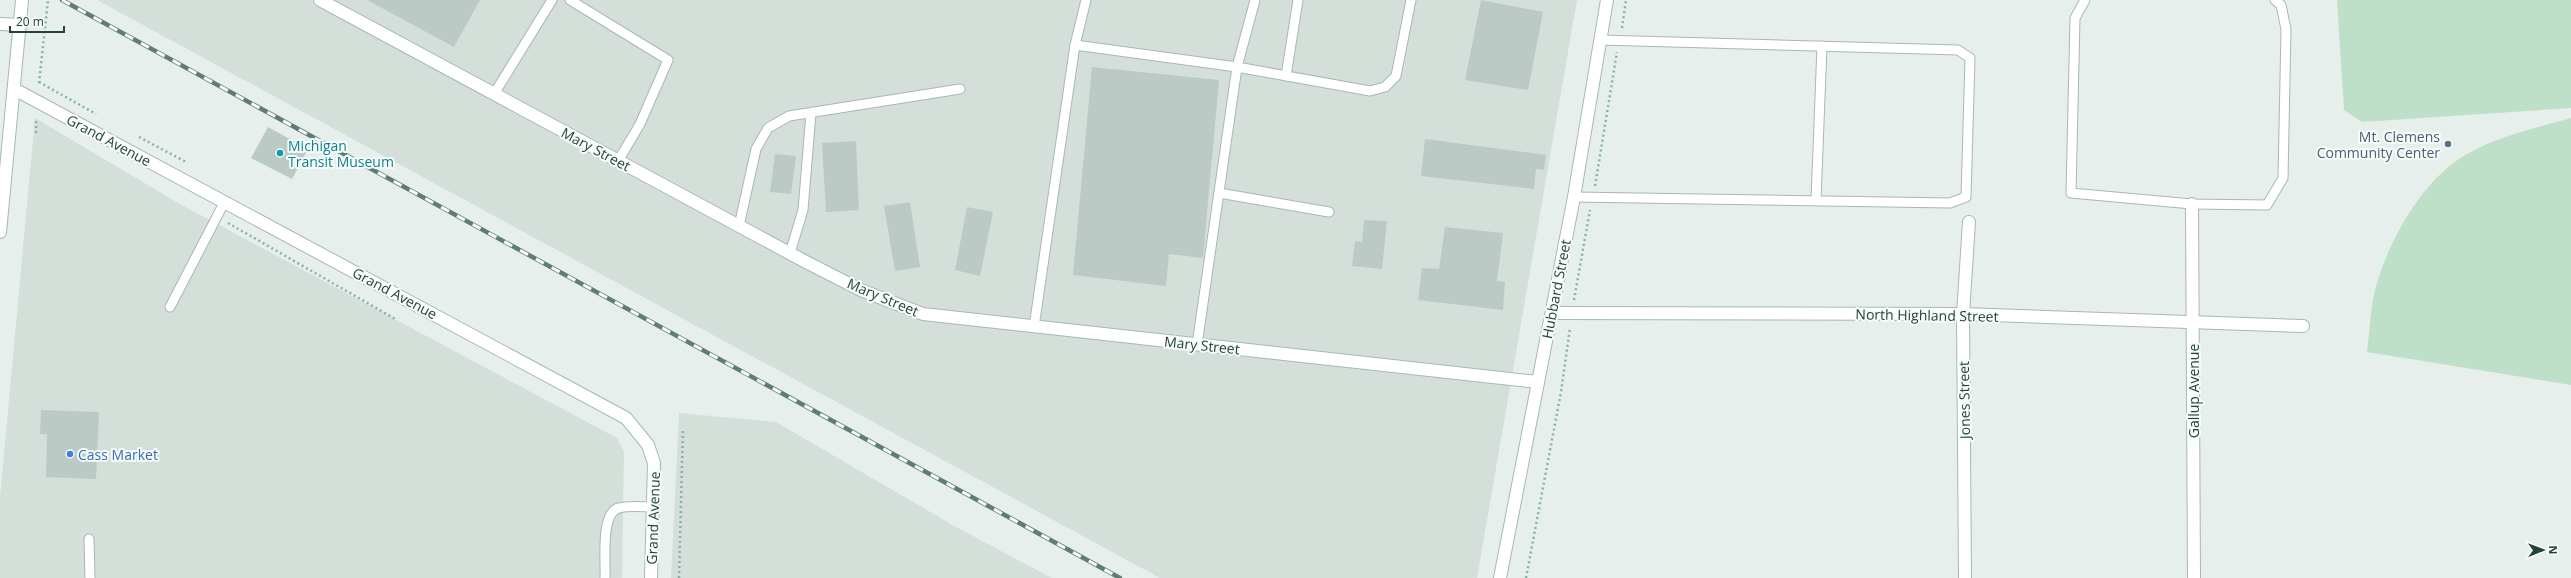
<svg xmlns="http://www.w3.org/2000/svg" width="2571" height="578" viewBox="0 0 2571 578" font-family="'Open Sans',sans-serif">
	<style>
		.built { fill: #d4dfda }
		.green { fill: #bfe0c8 }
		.building { fill: #bbcac4 }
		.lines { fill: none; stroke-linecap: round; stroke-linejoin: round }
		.lane-casing { stroke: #a8b8b2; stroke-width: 11 }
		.street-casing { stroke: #a8b8b2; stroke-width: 14 }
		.secondary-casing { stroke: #a4bbb3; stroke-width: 14 }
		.path { stroke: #86b3a5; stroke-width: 2.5; stroke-dasharray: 2 3; stroke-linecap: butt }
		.lane { stroke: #fff; stroke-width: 9 }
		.street { stroke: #fff; stroke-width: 12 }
		.secondary { stroke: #fff; stroke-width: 12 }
		.rail-casing { stroke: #5f7d75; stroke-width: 4.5 }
		.rail { stroke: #f7fbf9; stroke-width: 3; stroke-dasharray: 9; stroke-linecap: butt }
		.service-dot { fill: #5c6f8a; stroke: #f7fbf9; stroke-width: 1.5 }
		.culture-dot { fill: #0f9aa8; stroke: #f7fbf9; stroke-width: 1.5 }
		.shop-dot { fill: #3f7fe0; stroke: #f7fbf9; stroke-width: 1.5 }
		.labels { text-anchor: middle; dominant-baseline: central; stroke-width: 4; stroke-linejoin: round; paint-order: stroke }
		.service-label { font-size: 14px; fill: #4e5e75; stroke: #f7fbf9; text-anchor: end }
		.street-label { font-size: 14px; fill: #24423a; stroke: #f7fbf9 }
		.culture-label { font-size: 14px; fill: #0d838f; stroke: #f7fbf9; text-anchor: start }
		.shop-label { font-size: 14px; fill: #366cbe; stroke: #f7fbf9; text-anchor: start }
	</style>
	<rect width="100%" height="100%" fill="#e6efeb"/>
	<g class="built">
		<path d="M97,0H1577L1477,578H1160Z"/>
		<path d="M35,118L178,203L617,438L624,452L622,578H0V497Z"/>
		<path d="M679,413L776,422L956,527L1052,578H671Z"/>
	</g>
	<g class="green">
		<path d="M2337,0H2571V108L2362,122L2344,110Z"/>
		<path d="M2571,118V385L2367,352C2370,331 2370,307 2376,286C2390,238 2423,179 2467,154C2499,136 2536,128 2571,118Z"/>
	</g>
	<g class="building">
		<path d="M367,0H480L454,47Z"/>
		<path d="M1481,0L1543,12L1528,90L1465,80Z"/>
		<path d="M1092,67L1219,80L1203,258L1169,254L1166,286L1073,275Z"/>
		<path d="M268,127L308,149L292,179L251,158Z"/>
		<path d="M1425,139L1546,155L1544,170L1536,169L1534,189L1421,176Z"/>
		<path d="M856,141L859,210L826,212L822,143Z"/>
		<path d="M775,154L796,156L791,194L770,192Z"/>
		<path d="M910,202L920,267L895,271L884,206Z"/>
		<path d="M967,207L993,212L980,276L955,270Z"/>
		<path d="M1364,220L1387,221L1382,269L1352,266L1355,241L1362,242Z"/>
		<path d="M1445,227L1503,233L1497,281L1505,282L1503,310L1418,300L1422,268L1439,269Z"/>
		<path d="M41,410L99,412L96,479L46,477L47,434H40Z"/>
	</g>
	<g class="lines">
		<g class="lane-casing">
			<g id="lane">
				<path d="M570,0L668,60L640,124L618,161"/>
				<path d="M1255,0L1237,67L1370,91L1385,87L1396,76L1411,0"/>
				<path d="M2085,0L2075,18L2071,193L2192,204L2267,205L2283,178L2286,29L2281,5L2275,0"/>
				<path d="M1075,45L1086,0"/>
				<path d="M1286,76L1298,0"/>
				<path d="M494,94L552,0"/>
				<path d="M1219,193L1329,212"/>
				<path d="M1574,197L1950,203L1966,197L1970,58L1958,50L1600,40"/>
				<path d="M1816,200L1822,46"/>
				<path d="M739,226L756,149L768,128L789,116L960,89"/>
				<path d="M790,253L803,210L811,113"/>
				<path d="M170,307L225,201"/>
				<path d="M1034,327L1075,45L1237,67L1197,345"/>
				<path d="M89,539L90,578"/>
				<path d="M605,578C606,562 600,512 619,508C629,505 643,507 654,507"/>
			</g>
		</g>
		<g class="street-casing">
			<g id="street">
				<path d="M320,0L806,262L863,291L923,314L1538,382"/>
				<path d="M0,24L21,25"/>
				<path d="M14,89L626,418L648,445L654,463L651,578"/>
				<path d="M2192,204L2194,578"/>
				<path d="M1552,313L1963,314L2303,326"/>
				<path d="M1500,578L1574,197L1607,0"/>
				<path d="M1965,578L1963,314L1969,222"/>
			</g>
		</g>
		<g class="secondary-casing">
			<path id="secondary" d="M0,232L22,0"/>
		</g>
		<g class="path">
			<path d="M1622,28L1626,0"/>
			<path d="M39,82L96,114"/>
			<path d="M39,83L48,0"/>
			<path d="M36,133V118"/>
			<path d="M139,137L186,162"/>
			<path d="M1595,186L1617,52"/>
			<path d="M228,223L397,320"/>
			<path d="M1574,300L1590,210"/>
			<path d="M679,578L683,428"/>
			<path d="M1526,578L1561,392L1570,328"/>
		</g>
		<use href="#lane" class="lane"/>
		<use href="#street" class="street"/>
		<use href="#secondary" class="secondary"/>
		<g class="rail-casing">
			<path id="rail" d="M62,0L1120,578"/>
		</g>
		<use href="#rail" class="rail"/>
	</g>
	<circle class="service-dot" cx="2448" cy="144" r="4"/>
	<circle class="culture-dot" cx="280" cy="153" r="4"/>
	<circle class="shop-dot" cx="70" cy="454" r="4"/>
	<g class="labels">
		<g class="service-label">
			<text x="2440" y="136">Mt. Clemens<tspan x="2440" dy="16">Community Center</tspan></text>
		</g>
		<g class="street-label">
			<text transform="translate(109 140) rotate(28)">Grand Avenue</text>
			<text transform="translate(596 149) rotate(28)">Mary Street</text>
			<text transform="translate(1556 289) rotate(-79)">Hubbard Street</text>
			<text transform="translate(395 293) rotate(28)">Grand Avenue</text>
			<text transform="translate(883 297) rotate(23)">Mary Street</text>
			<text transform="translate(1927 315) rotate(1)">North Highland Street</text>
			<text transform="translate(1202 345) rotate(6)">Mary Street</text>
			<text transform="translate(2193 391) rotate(-90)">Gallup Avenue</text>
			<text transform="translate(1964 400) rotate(-91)">Jones Street</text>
			<text transform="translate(653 518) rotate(-88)">Grand Avenue</text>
		</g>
		<g class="culture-label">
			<text x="288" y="145">Michigan<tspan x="288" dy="16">Transit Museum</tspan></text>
		</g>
		<g class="shop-label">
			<text x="78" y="454">Cass Market</text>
		</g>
	</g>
	<g transform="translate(2543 550) rotate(89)" stroke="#f7fbf9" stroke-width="3" paint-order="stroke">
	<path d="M0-3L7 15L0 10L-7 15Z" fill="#24423a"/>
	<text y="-6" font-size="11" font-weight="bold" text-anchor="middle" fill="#24423a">N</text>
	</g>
	<path d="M10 26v6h54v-6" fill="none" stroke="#24423a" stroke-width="2"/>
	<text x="16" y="26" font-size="12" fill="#24423a" stroke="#f7fbf9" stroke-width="3" paint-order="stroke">20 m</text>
</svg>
